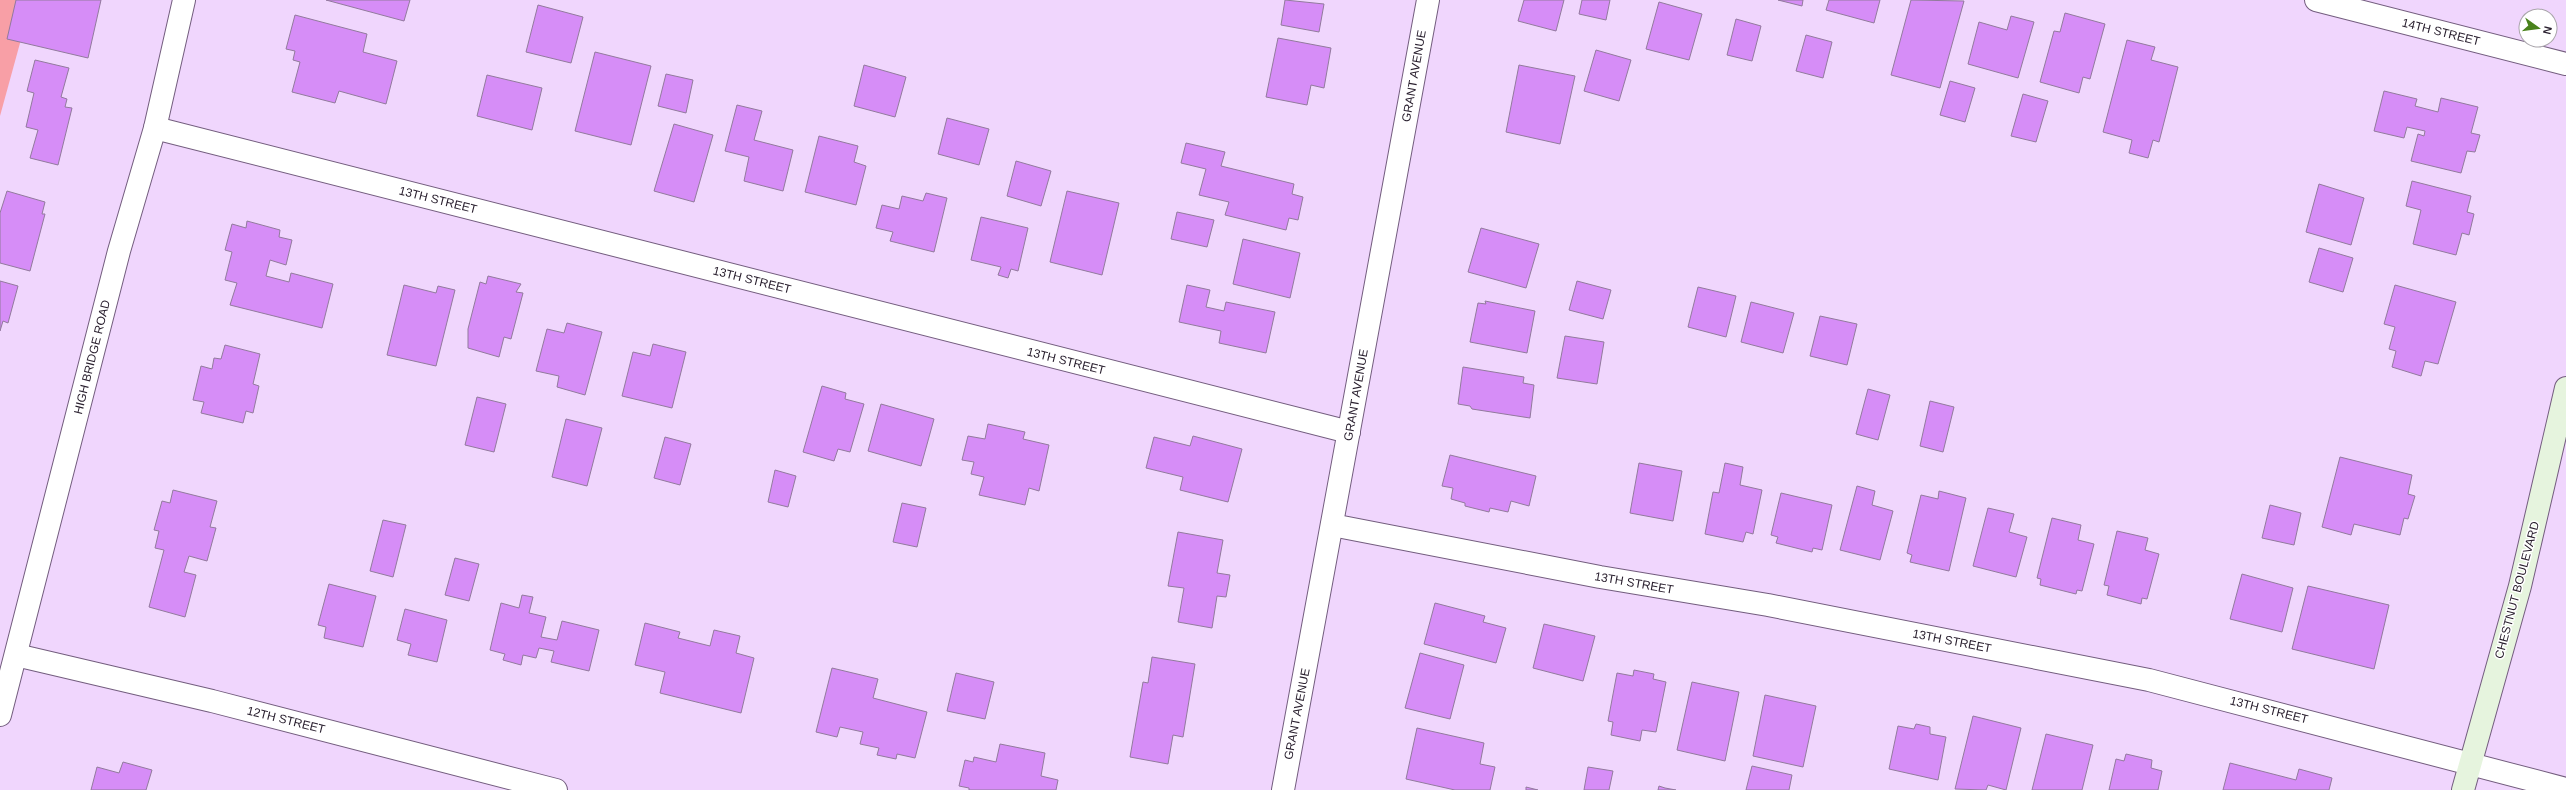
<svg xmlns="http://www.w3.org/2000/svg" width="2566" height="790" viewBox="0 0 2566 790" font-family="Helvetica,sans-serif">
	<style>
		.green { fill: #f89fa6 }
		.building { fill: #d68df7; stroke: #927a9d }
		.lines { fill: none; stroke-linecap: round; stroke-linejoin: round }
		.street-casing { stroke: #735d7e; stroke-width: 24 }
		.secondary-casing { stroke: #735d7e; stroke-width: 24 }
		.street { stroke: #fff; stroke-width: 22 }
		.secondary { stroke: #e6f4de; stroke-width: 22 }
		.labels { text-anchor: middle; dominant-baseline: central; stroke-width: 3; stroke-linejoin: round; paint-order: stroke }
		.street-label { font-size: 12px; fill: #2a202f; stroke: #fff }
	</style>
	<rect width="100%" height="100%" fill="#f0d6fd"/>
	<path class="green" d="M0,0H31V3L0,116Z"/>
	<g class="building">
		<path d="M16,0H101L88,58L7,39Z"/>
		<path d="M326,0H410L404,21Z"/>
		<path d="M1285,0L1324,4L1319,32L1281,25Z"/>
		<path d="M1524,0H1564L1556,31L1518,21Z"/>
		<path d="M1582,0H1610L1606,20L1579,14Z"/>
		<path d="M1778,0H1803L1802,6Z"/>
		<path d="M1829,0H1880L1874,23L1826,10Z"/>
		<path d="M1911,0L1964,1L1940,88L1891,75Z"/>
		<path d="M1659,2L1702,14L1689,60L1646,49Z"/>
		<path d="M538,5L583,17L571,63L526,52Z"/>
		<path d="M2065,13L2105,24L2090,79L2083,77L2079,93L2040,82L2054,31L2060,32Z"/>
		<path d="M295,15L367,34L363,52L397,61L386,104L339,91L335,103L292,92L300,62L293,60L295,51L286,49Z"/>
		<path d="M2011,16L2034,22L2018,78L1968,64L1979,22L2007,30Z"/>
		<path d="M1736,19L1761,26L1752,61L1727,55Z"/>
		<path d="M1806,35L1832,42L1823,78L1796,71Z"/>
		<path d="M1278,38L1331,48L1324,88L1311,85L1307,105L1266,97Z"/>
		<path d="M2127,40L2155,47L2151,60L2178,67L2159,142L2153,140L2148,158L2129,153L2132,140L2103,132Z"/>
		<path d="M1596,50L1631,60L1619,101L1584,91Z"/>
		<path d="M595,52L651,66L631,145L575,131Z"/>
		<path d="M35,60L69,68L61,97L67,99L65,107L72,108L58,165L30,158L38,130L26,127L34,93L27,91Z"/>
		<path d="M864,65L906,77L895,117L854,106Z"/>
		<path d="M1519,65L1575,76L1560,144L1506,132Z"/>
		<path d="M666,74L693,80L686,113L658,106Z"/>
		<path d="M487,75L542,88L532,130L477,116Z"/>
		<path d="M1950,81L1975,88L1965,122L1940,115Z"/>
		<path d="M2384,91L2417,99L2415,106L2438,112L2441,98L2478,107L2471,133L2480,135L2475,152L2467,151L2461,173L2411,161L2418,134L2424,136L2425,131L2407,127L2404,138L2374,131Z"/>
		<path d="M2023,94L2048,101L2036,142L2011,136Z"/>
		<path d="M737,105L762,111L754,140L793,150L783,191L744,181L749,157L725,151Z"/>
		<path d="M947,118L989,129L979,165L938,154Z"/>
		<path d="M674,124L713,135L694,202L654,191Z"/>
		<path d="M819,136L858,146L854,162L866,166L856,205L805,192Z"/>
		<path d="M1186,143L1225,152L1221,166L1294,184L1292,194L1303,197L1298,220L1289,218L1286,230L1225,215L1229,202L1199,195L1206,169L1181,163Z"/>
		<path d="M1016,161L1051,171L1041,206L1007,196Z"/>
		<path d="M2412,181L2471,196L2467,212L2474,214L2469,235L2462,233L2456,255L2413,244L2421,210L2406,206Z"/>
		<path d="M2319,184L2364,198L2351,245L2306,232Z"/>
		<path d="M7,191L45,202L42,214H45L30,271L0,263V213Z"/>
		<path d="M1067,191L1119,203L1102,275L1050,262Z"/>
		<path d="M926,193L947,198L934,252L890,241L893,232L876,228L882,205L899,209L902,196L923,201Z"/>
		<path d="M1177,212L1214,220L1207,247L1171,239Z"/>
		<path d="M981,217L1028,228L1018,271L1011,269L1008,278L998,275L1001,267L971,260Z"/>
		<path d="M247,221L280,230L279,237L292,240L286,265L270,260L266,276L289,282L291,273L333,284L322,328L230,305L237,283L225,280L232,252L225,250L232,224L246,228Z"/>
		<path d="M1481,228L1539,244L1526,288L1468,272Z"/>
		<path d="M1243,239L1300,253L1290,298L1233,284Z"/>
		<path d="M2319,248L2353,258L2343,292L2309,282Z"/>
		<path d="M488,276L521,284L516,292L523,293L511,339L504,337L499,357L468,348V329L480,282L486,284Z"/>
		<path d="M0,281L18,286L8,323L3,321L0,331Z"/>
		<path d="M1577,281L1611,290L1603,319L1569,310Z"/>
		<path d="M404,285L436,293L438,286L455,290L436,366L387,355Z"/>
		<path d="M1187,285L1210,290L1206,307L1224,311L1226,302L1275,312L1266,353L1219,343L1221,331L1179,322Z"/>
		<path d="M2395,285L2456,302L2438,364L2425,361L2421,376L2392,367L2396,351L2389,349L2395,327L2384,324Z"/>
		<path d="M1698,287L1736,296L1726,337L1688,327Z"/>
		<path d="M1485,301L1535,311L1527,353L1470,342L1478,303L1486,304Z"/>
		<path d="M1751,302L1794,313L1783,353L1741,342Z"/>
		<path d="M1820,316L1857,324L1847,365L1810,356Z"/>
		<path d="M567,323L602,332L585,395L557,387L559,376L536,371L547,329L564,333Z"/>
		<path d="M1565,336L1604,342L1597,384L1557,378Z"/>
		<path d="M653,344L686,352L672,408L622,396L633,352L650,356Z"/>
		<path d="M225,345L260,354L253,384L259,386L253,413L246,411L243,423L201,413L204,402L193,400L201,366L212,369L214,358L221,359Z"/>
		<path d="M1463,367L1524,377L1523,383L1534,385L1530,418L1472,409L1470,406L1458,404Z"/>
		<path d="M822,386L846,393L845,399L864,404L850,452L838,449L834,461L803,452Z"/>
		<path d="M1868,389L1890,395L1878,440L1856,434Z"/>
		<path d="M477,397L506,404L494,452L465,445Z"/>
		<path d="M1930,401L1954,407L1943,452L1920,446Z"/>
		<path d="M881,404L934,419L921,466L868,451Z"/>
		<path d="M566,419L602,428L587,486L552,477Z"/>
		<path d="M988,424L1025,432L1023,439L1049,445L1039,491L1029,488L1025,505L979,495L984,477L971,474L974,462L962,460L968,436L985,439Z"/>
		<path d="M1193,436L1242,449L1228,502L1180,490L1183,477L1146,468L1154,437L1190,446Z"/>
		<path d="M665,437L691,444L680,485L654,478Z"/>
		<path d="M1450,455L1536,476L1529,506L1511,501L1508,512L1490,508L1489,512L1465,506V503L1451,499L1453,488L1442,486Z"/>
		<path d="M2340,457L2412,475L2408,494L2415,496L2408,519L2404,518L2400,535L2354,524L2351,535L2322,527Z"/>
		<path d="M1639,463L1682,471L1673,521L1630,513Z"/>
		<path d="M1725,463L1743,467L1740,485L1762,490L1753,534L1746,532L1743,542L1705,534L1713,492L1719,493Z"/>
		<path d="M775,470L796,476L788,507L768,502Z"/>
		<path d="M1857,486L1875,491L1872,505L1893,511L1880,560L1840,550Z"/>
		<path d="M173,490L217,501L210,527L216,528L207,561L189,556L184,572L196,575L185,617L149,607L164,550L155,548L159,531L154,530L162,501L170,503Z"/>
		<path d="M1939,491L1966,498L1949,571L1910,562L1912,555L1907,553L1921,495L1938,499Z"/>
		<path d="M1781,493L1832,505L1822,550L1813,548L1812,552L1776,543L1778,537L1771,535Z"/>
		<path d="M902,503L926,508L917,547L893,542Z"/>
		<path d="M2270,505L2301,513L2294,545L2262,538Z"/>
		<path d="M1988,508L2014,514L2009,532L2027,537L2016,577L1973,566Z"/>
		<path d="M2052,518L2081,525L2078,540L2094,544L2082,591L2077,590L2076,594L2040,585L2041,579L2037,578Z"/>
		<path d="M383,520L406,525L393,577L370,571Z"/>
		<path d="M2117,531L2148,538L2145,550L2159,554L2147,599L2142,598L2141,604L2107,595L2109,586L2104,585Z"/>
		<path d="M1178,532L1223,540L1217,573L1230,575L1226,597L1217,596L1212,628L1178,622L1184,588L1168,586Z"/>
		<path d="M455,558L479,564L469,601L445,595Z"/>
		<path d="M2242,574L2293,588L2282,632L2230,619Z"/>
		<path d="M329,584L376,596L363,647L324,638L326,627L318,625Z"/>
		<path d="M2308,586L2389,605L2374,669L2292,649Z"/>
		<path d="M522,595L533,597L529,613L546,617L541,637L557,640L562,621L599,630L589,671L551,662L554,651L539,648L536,658L523,655L521,665L503,660L505,654L490,650L501,603L519,608Z"/>
		<path d="M1435,603L1485,616L1483,622L1506,628L1496,663L1424,644Z"/>
		<path d="M405,609L447,620L437,662L408,655L411,644L397,640Z"/>
		<path d="M645,623L680,632L678,638L710,646L714,630L740,636L736,653L754,658L741,713L660,693L665,672L635,665Z"/>
		<path d="M1544,624L1595,636L1583,681L1533,668Z"/>
		<path d="M1420,653L1464,665L1450,719L1405,708Z"/>
		<path d="M1152,657L1195,664L1183,737L1173,735L1168,764L1130,757L1143,682L1148,683Z"/>
		<path d="M832,668L878,679L873,698L927,712L915,758L897,754L896,759L877,755L879,748L860,744L863,732L840,727L837,737L816,732Z"/>
		<path d="M1634,670L1654,674L1653,679L1666,682L1656,732L1642,730L1640,741L1611,735L1613,722L1608,721L1617,673L1633,676Z"/>
		<path d="M956,673L994,682L985,719L947,711Z"/>
		<path d="M1692,682L1739,692L1725,761L1677,750Z"/>
		<path d="M1765,695L1816,706L1803,767L1753,756Z"/>
		<path d="M1973,716L2021,728L2006,790L1988,785L1986,790L1955,789Z"/>
		<path d="M1916,724L1930,727V734L1946,737L1938,780L1889,769L1898,726L1914,729Z"/>
		<path d="M1417,728L1484,743L1480,764L1495,767L1490,790H1455L1406,779Z"/>
		<path d="M2046,734L2093,745L2082,790H2032Z"/>
		<path d="M1000,744L1045,753L1041,776L1058,780L1056,790H969V788L959,786L965,760L973,762L974,757L996,762Z"/>
		<path d="M2126,754L2152,760L2151,768L2162,771L2158,790H2109L2116,759L2124,761Z"/>
		<path d="M123,762L152,770L146,790H91L97,767L119,773Z"/>
		<path d="M2230,763L2296,780L2299,769L2332,778L2329,790H2223Z"/>
		<path d="M1752,766L1792,775L1789,790H1746Z"/>
		<path d="M1588,767L1613,771L1609,790H1584Z"/>
		<path d="M1659,786L1665,788L1676,790H1658Z"/>
		<path d="M1526,787L1538,790H1526Z"/>
	</g>
	<g class="lines">
		<g class="street-casing">
			<g id="street">
				<path d="M2316,0L2566,64"/>
				<path d="M155,128L1349,432"/>
				<path d="M1332,525L1600,577L1768,605L2149,680L2566,789"/>
				<path d="M16,655L212,701L556,790"/>
				<path d="M0,715L119,251L155,128L184,0"/>
				<path d="M1283,790L1428,0"/>
			</g>
		</g>
		<g class="secondary-casing">
			<path id="secondary" d="M2463,790L2520,586L2566,388"/>
		</g>
		<use href="#street" class="street"/>
		<use href="#secondary" class="secondary"/>
	</g>
	<g class="labels">
		<g class="street-label">
			<text transform="translate(2441 32) rotate(14)">14TH STREET</text>
			<text transform="translate(1414 76) rotate(-80)">GRANT AVENUE</text>
			<text transform="translate(438 200) rotate(14)">13TH STREET</text>
			<text transform="translate(752 280) rotate(14)">13TH STREET</text>
			<text transform="translate(92 357) rotate(-76)">HIGH BRIDGE ROAD</text>
			<text transform="translate(1066 361) rotate(14)">13TH STREET</text>
			<text transform="translate(1356 395) rotate(-80)">GRANT AVENUE</text>
			<text transform="translate(1634 583) rotate(10)">13TH STREET</text>
			<text transform="translate(2517 590) rotate(-75)">CHESTNUT BOULEVARD</text>
			<text transform="translate(1952 641) rotate(11)">13TH STREET</text>
			<text transform="translate(2269 710) rotate(14)">13TH STREET</text>
			<text transform="translate(1297 714) rotate(-79)">GRANT AVENUE</text>
			<text transform="translate(286 720) rotate(14)">12TH STREET</text>
		</g>
	</g>
	<g transform="translate(2538 28) rotate(104)"><circle r="19" fill="#ffffff" stroke="#aaa6ac"/>
	<path d="M0-3L7 15L0 10L-7 15Z" fill="#49821c"/>
	<text y="-6" font-size="11" font-weight="bold" text-anchor="middle" fill="#2a202f">N</text>
	</g>
</svg>
